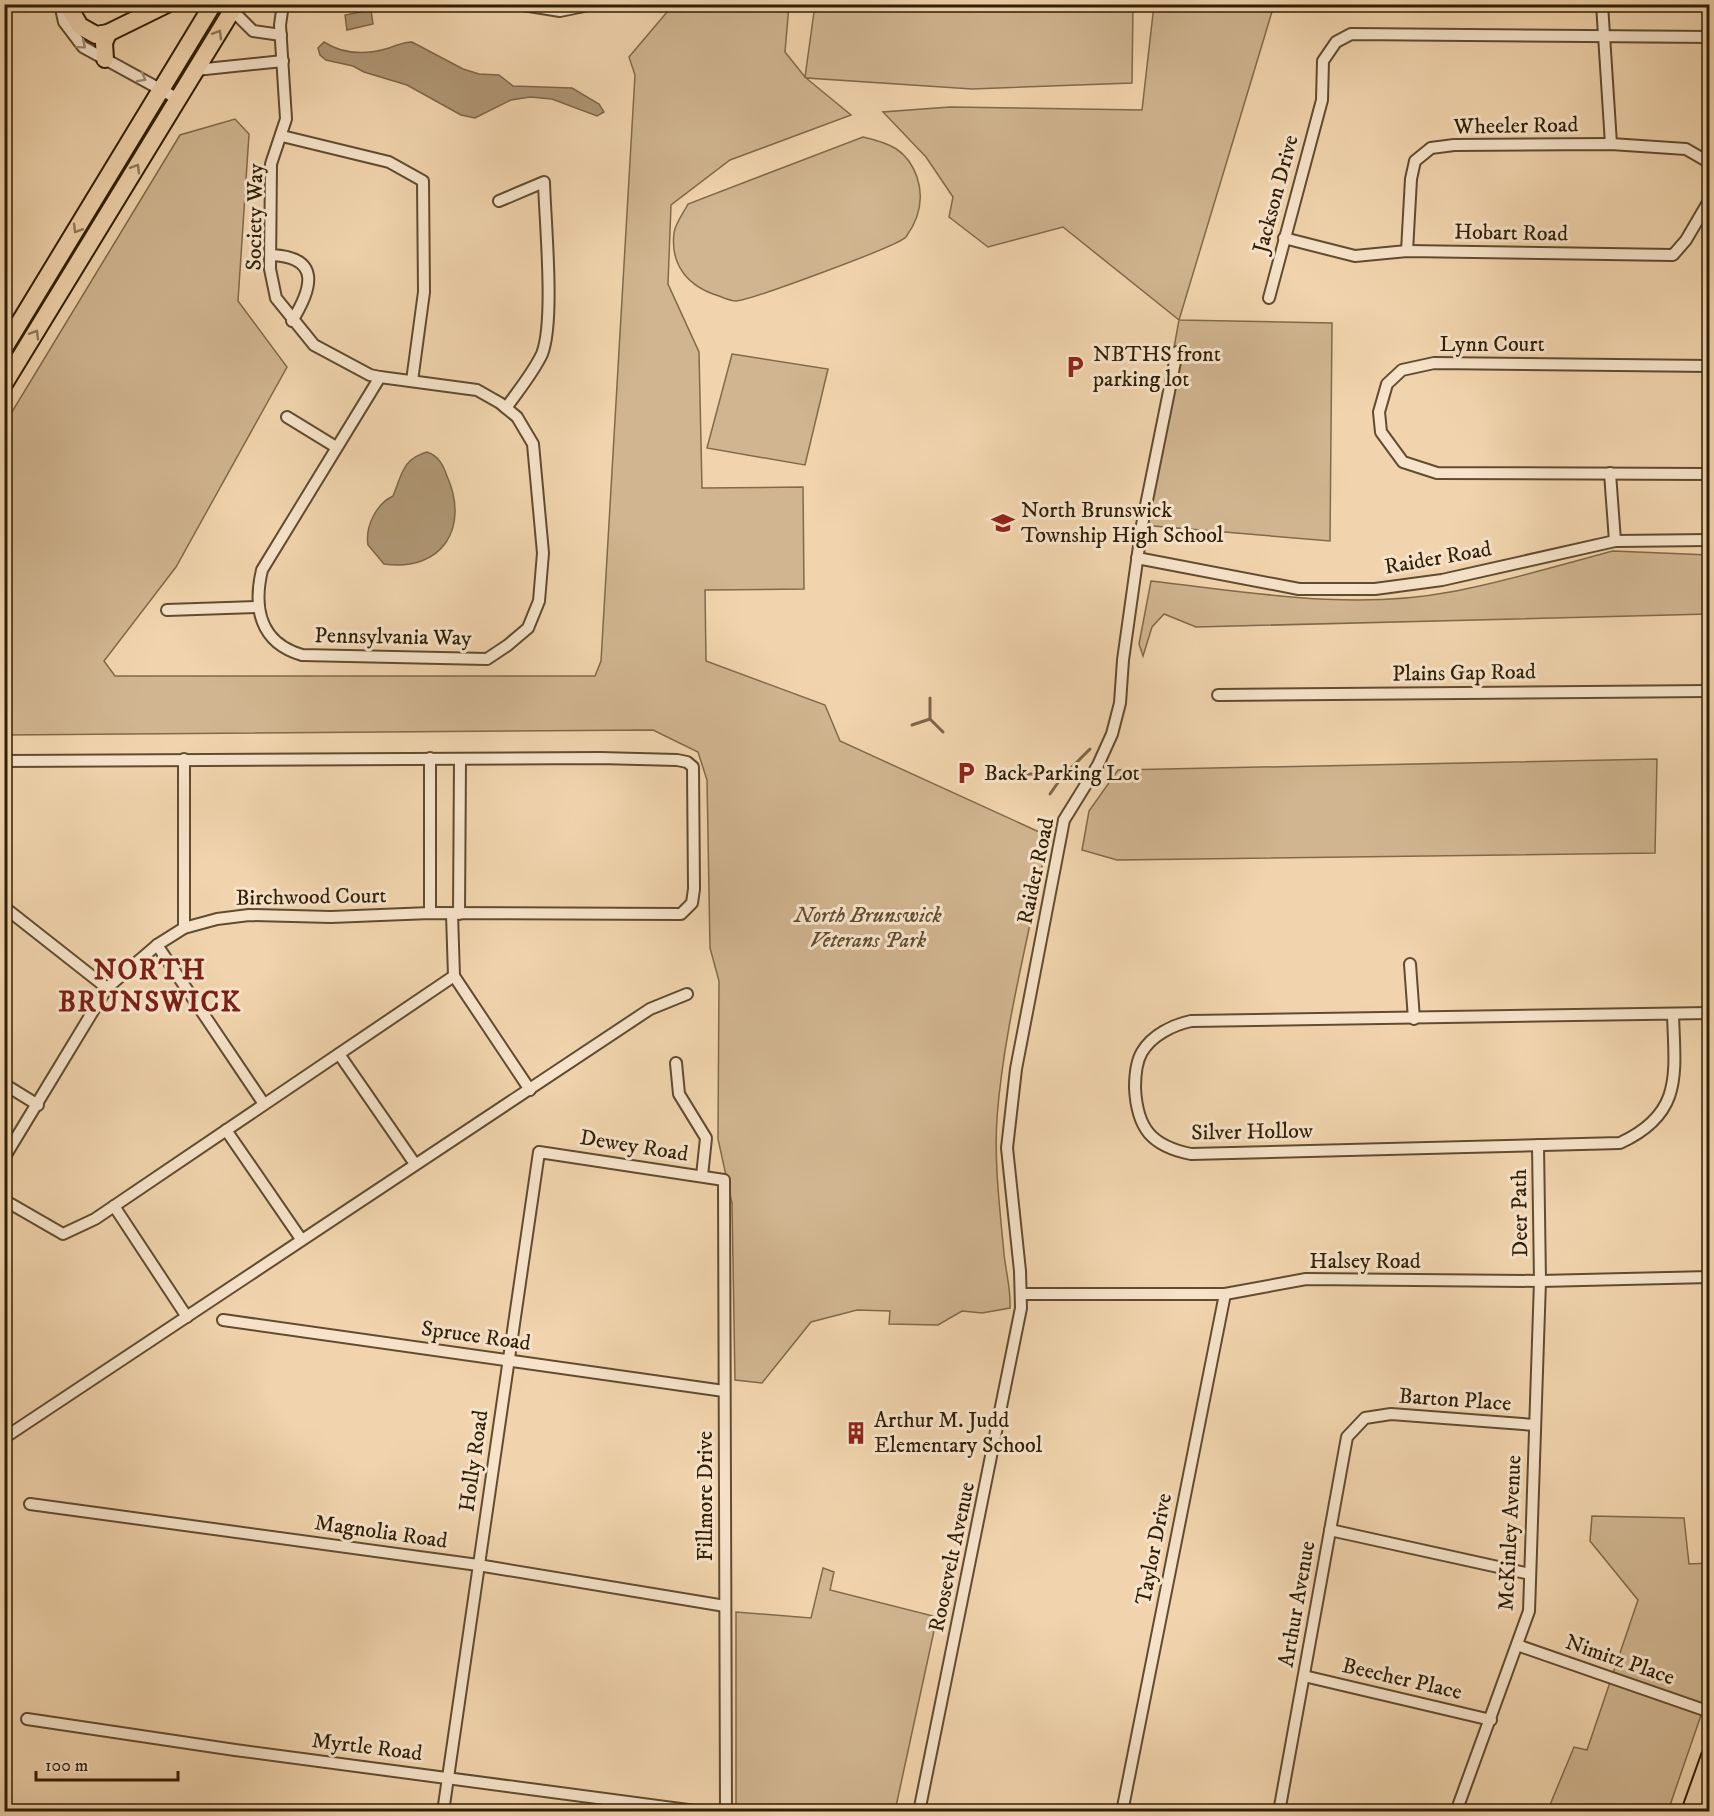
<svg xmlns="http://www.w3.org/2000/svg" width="1714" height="1816" viewBox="0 0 1714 1816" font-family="'IM FELL DW Pica',serif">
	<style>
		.green { fill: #d0b590; stroke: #806a4a; stroke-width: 1.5 }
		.water { fill: #af9674; stroke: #7c6648; stroke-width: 1.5 }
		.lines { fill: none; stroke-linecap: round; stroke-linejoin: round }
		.stream { stroke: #7c6648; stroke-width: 3 }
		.minor-casing { stroke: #604c2f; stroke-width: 14 }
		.highway-casing { stroke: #301f05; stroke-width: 20 }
		.minor { stroke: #f6e3ca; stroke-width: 10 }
		.highway { stroke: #f1d4ad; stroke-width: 16 }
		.oneway { stroke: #907a59 }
		.oneway2 { stroke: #9d8b71 }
		.labels { text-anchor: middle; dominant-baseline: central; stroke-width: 6; stroke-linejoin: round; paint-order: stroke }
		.street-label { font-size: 22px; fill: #301f05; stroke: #f6e3ca }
		.poi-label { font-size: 22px; fill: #301f05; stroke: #f6e3ca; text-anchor: start }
		.park-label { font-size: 22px; font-style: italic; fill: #604c2f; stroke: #f6e3ca }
		.district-label { font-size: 28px; font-weight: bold; letter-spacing: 1.5px; fill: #7a1f14; stroke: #f6e3ca }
	</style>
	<rect width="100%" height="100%" fill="#f1d4ad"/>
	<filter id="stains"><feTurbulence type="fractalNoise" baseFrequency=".00333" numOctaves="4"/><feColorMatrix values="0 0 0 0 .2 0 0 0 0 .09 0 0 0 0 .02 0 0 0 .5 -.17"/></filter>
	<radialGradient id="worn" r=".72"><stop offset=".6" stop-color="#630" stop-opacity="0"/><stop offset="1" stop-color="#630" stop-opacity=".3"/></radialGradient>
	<g class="green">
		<path d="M673,5H789L785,52L805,77L815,5H1133L1132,83L972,89L806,78L851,115L730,160L671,205L668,284L699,352L702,488L803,487L804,589L705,590L706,661L825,705L840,741L1048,836C1031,930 1004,1024 997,1118C994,1164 1000,1209 1004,1254C1006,1273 1011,1289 1010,1308L982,1313L962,1311L938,1325L889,1324L890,1311L857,1310L811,1322L762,1383L735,1380L732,1203L718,1139L719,981L710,948L707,780L698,752L653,730L5,735L4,425L180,135L235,119L249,134L238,301L287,367L176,567L104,661L115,676H595L601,661L635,75L629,57Z"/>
		<path d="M1154,5H1274L1179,320L1332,323L1330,541L1142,525L1179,320L1063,227L988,247L949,217L953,197L926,157L883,112L950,107L1142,110Z"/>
		<path d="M863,137C889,143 907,149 917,177C924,198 919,219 906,237C898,246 751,300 736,301C731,301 724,298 719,296C689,287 670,266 674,233C675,224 684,212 688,204Z"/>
		<path d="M732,354L828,369L805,465L707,448Z"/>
		<path d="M1613,551L1709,555V614L1196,627L1164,614L1152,627L1143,656L1139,644L1151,581C1249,592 1351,611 1450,592C1505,582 1559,565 1613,551Z"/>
		<path d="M1657,759L1655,853L1117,860L1082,850L1089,811L1118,770Z"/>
		<path d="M1592,1516L1684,1518L1689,1564L1709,1563V1692L1668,1811L1547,1812L1574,1747L1587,1750L1638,1600L1590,1541Z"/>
		<path d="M823,1568L834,1572L830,1590L937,1617L895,1811L790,1812L736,1806V1612L811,1618Z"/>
	</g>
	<g class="water">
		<path d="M371,10L373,24L347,30L345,15Z"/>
		<path d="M324,42C344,55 366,55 389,48C398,45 403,42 412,42L463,69L479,74L499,75L513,86L572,88L599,104L604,112L597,116L552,99L530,97L511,100L475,118L461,115L407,85L364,72L353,66L326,60L320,55L318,48Z"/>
		<path d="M427,452C439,456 443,465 447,476C470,528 442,572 384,564L368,545C365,527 376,504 393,496C402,475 402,459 427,452Z"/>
	</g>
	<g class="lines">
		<g class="stream">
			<path d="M930,698V719L943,732"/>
			<path d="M912,725L930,719"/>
			<path d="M1026,774H1065L1090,749"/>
			<path d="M1050,794L1064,774"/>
		</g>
		<g class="minor-casing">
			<g id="minor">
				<path d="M60,4L64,22L83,47L178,99"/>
				<path d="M283,4L280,25L286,119L271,164L270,269L276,298L314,345L370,375L380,377"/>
				<path d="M517,4L560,11L594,4"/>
				<path d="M1602,4L1611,144"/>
				<path d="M232,10L253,31L281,35"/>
				<path d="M196,70L283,61"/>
				<path d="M282,136L389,162L423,181L424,292L412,381"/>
				<path d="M499,201L544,182C545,221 555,321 542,354C533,373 518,391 506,408"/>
				<path d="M1284,238L1355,256L1407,251L1673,255L1686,240L1710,199"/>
				<path d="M1407,251L1411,179L1415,161L1431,148L1454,145L1611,144L1686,149L1710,163"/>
				<path d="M271,255C322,257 312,289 292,321"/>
				<path d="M1269,298L1322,100L1323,61L1336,42L1351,34L1710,37"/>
				<path d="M1710,366L1434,363L1402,370L1387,384L1379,412L1381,432L1403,462L1437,473L1710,474"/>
				<path d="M380,377L477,390L500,403L517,417L533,444L543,553L539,601L528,628L508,645L487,659L302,655C260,643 253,608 262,570Z"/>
				<path d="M287,417L336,447"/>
				<path d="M1610,473L1615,541"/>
				<path d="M1137,558L1299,589H1375L1442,580L1615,541L1710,540"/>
				<path d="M167,610L259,607"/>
				<path d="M1218,695L1710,691"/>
				<path d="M184,759V928"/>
				<path d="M4,761L600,758L677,760L687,762L693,767L694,889L692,903L681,914L430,913L331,917L249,915L217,919L184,928L157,945L107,988L4,1158"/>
				<path d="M4,907L107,988"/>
				<path d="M430,913V758"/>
				<path d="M459,914L460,759"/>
				<path d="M157,945L264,1104"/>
				<path d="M1410,964L1414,1019"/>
				<path d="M454,976L530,1090"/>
				<path d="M1673,1015C1675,1075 1683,1114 1620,1143L1191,1154C1151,1146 1137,1128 1135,1088C1135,1077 1136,1062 1142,1052C1152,1035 1173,1025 1191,1021L1710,1013"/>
				<path d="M339,1054L415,1164"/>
				<path d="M676,1063L679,1094L706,1138L702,1176"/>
				<path d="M4,1084L38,1105"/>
				<path d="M226,1130L301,1239"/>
				<path d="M4,1200L63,1234L95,1219L454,976L452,914"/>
				<path d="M114,1206L187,1317"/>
				<path d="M1022,1294H1225L1306,1279L1540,1281L1710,1277"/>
				<path d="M223,1320L724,1391"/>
				<path d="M4,1438L650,1009L687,994"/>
				<path d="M30,1504L478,1565L725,1606"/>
				<path d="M1330,1530L1530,1574"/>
				<path d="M1517,1645L1710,1712"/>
				<path d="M1304,1676L1491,1720"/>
				<path d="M27,1719L235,1750L703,1812"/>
				<path d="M443,1812L539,1152L724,1180L726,1812"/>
				<path d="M919,1812L1021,1308L1020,1271L1007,1148L1016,1069L1064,820L1098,765L1112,734L1120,703L1123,660L1142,525L1177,352"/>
				<path d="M1122,1812L1225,1294"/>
				<path d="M1279,1812L1347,1437L1365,1418L1391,1414L1535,1425"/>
				<path d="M1456,1812L1529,1611L1540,1281L1538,1145"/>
			</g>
		</g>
		<g class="highway-casing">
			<g id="highway">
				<path d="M67,4L80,26L96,35L108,33L167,4"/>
				<path d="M105,59L104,43L108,33"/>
				<path d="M4,348L213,4"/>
				<path d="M4,384L236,4"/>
				<path d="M1690,1812L1710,1756"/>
			</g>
		</g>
		<use href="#minor" class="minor"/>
		<use href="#highway" class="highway"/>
	</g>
	<defs><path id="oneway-chevron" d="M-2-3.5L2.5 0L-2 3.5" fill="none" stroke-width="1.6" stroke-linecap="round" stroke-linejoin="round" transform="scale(1.5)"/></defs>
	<g class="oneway">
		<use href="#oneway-chevron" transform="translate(218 34) rotate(-59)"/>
		<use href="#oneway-chevron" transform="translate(136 168) rotate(-59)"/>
		<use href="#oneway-chevron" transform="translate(77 229) rotate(121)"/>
		<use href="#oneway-chevron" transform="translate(35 334) rotate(-59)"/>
	</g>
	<g class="oneway2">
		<use href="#oneway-chevron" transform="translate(82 45) rotate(40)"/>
		<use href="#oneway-chevron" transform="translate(142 78) rotate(29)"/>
	</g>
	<defs>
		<g id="parking-bare" transform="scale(1.8)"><path d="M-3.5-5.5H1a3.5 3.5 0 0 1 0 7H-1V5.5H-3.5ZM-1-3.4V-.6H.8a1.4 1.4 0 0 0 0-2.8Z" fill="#8f2418" stroke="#f6e3ca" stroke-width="2.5" paint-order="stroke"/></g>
		<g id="school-bare" transform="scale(1.8)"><path d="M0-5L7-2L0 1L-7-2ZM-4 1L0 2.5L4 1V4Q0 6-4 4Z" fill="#8f2418" stroke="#f6e3ca" stroke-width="2.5" paint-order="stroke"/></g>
		<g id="building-bare" transform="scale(1.8)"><path d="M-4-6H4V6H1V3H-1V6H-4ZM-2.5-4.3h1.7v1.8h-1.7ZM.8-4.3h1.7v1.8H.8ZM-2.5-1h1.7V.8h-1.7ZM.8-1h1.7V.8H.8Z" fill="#8f2418" stroke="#f6e3ca" stroke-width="2.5" paint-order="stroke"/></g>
	</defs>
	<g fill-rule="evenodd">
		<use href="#parking-bare" x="1075" y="367"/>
		<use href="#school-bare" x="1003" y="523"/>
		<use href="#parking-bare" x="966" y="773"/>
		<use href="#building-bare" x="856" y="1433"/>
	</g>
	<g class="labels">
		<g class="street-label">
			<text transform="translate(1516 126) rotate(-1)">Wheeler Road</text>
			<text transform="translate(1276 194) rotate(-75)">Jackson Drive</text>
			<text transform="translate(255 217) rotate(-89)">Society Way</text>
			<text transform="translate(1511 233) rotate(1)">Hobart Road</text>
			<text x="1492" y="344">Lynn Court</text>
			<text transform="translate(1438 558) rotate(-10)">Raider Road</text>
			<text transform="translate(393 637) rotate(1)">Pennsylvania Way</text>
			<text transform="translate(1464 673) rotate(-1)">Plains Gap Road</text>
			<text transform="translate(1036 871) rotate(-78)">Raider Road</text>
			<text transform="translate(311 897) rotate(-1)">Birchwood Court</text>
			<text transform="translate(1252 1132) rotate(-1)">Silver Hollow</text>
			<text transform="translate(634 1146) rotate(9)">Dewey Road</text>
			<text transform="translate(1520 1213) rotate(-91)">Deer Path</text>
			<text x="1365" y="1261">Halsey Road</text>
			<text transform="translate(476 1336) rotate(8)">Spruce Road</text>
			<text transform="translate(1455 1400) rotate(4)">Barton Place</text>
			<text transform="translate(474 1461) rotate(-82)">Holly Road</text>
			<text transform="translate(705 1496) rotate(-90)">Fillmore Drive</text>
			<text transform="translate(381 1532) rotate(8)">Magnolia Road</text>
			<text transform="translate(1510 1533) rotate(-87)">McKinley Avenue</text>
			<text transform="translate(1154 1549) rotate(-79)">Taylor Drive</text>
			<text transform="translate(952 1557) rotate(-78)">Roosevelt Avenue</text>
			<text transform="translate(1297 1604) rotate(-80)">Arthur Avenue</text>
			<text transform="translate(1620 1660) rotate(19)">Nimitz Place</text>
			<text transform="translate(1402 1679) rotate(13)">Beecher Place</text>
			<text transform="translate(367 1747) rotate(7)">Myrtle Road</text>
		</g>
		<g class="poi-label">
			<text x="1093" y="354">NBTHS front<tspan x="1093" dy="25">parking lot</tspan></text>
			<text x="1021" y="510">North Brunswick<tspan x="1021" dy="25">Township High School</tspan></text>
			<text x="984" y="773">Back Parking Lot</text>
			<text x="874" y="1420">Arthur M. Judd<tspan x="874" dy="25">Elementary School</tspan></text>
		</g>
		<g class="park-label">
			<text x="868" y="915">North Brunswick<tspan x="868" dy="25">Veterans Park</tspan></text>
		</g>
		<g class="district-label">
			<text x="150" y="970">NORTH<tspan x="150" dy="32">BRUNSWICK</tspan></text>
		</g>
	</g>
	<rect width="1714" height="1816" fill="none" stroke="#f1d4ad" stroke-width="24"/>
	<rect x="6" y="6" width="1702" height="1804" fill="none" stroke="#301f05" stroke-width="3"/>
	<rect x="12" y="12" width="1690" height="1792" fill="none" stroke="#301f05" stroke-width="1.5"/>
	<path d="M36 1771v9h142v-9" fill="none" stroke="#301f05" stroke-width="3"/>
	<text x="45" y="1771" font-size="18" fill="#301f05" stroke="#f6e3ca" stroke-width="4.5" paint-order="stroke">100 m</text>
	<rect width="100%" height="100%" filter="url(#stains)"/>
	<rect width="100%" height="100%" fill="url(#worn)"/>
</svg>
